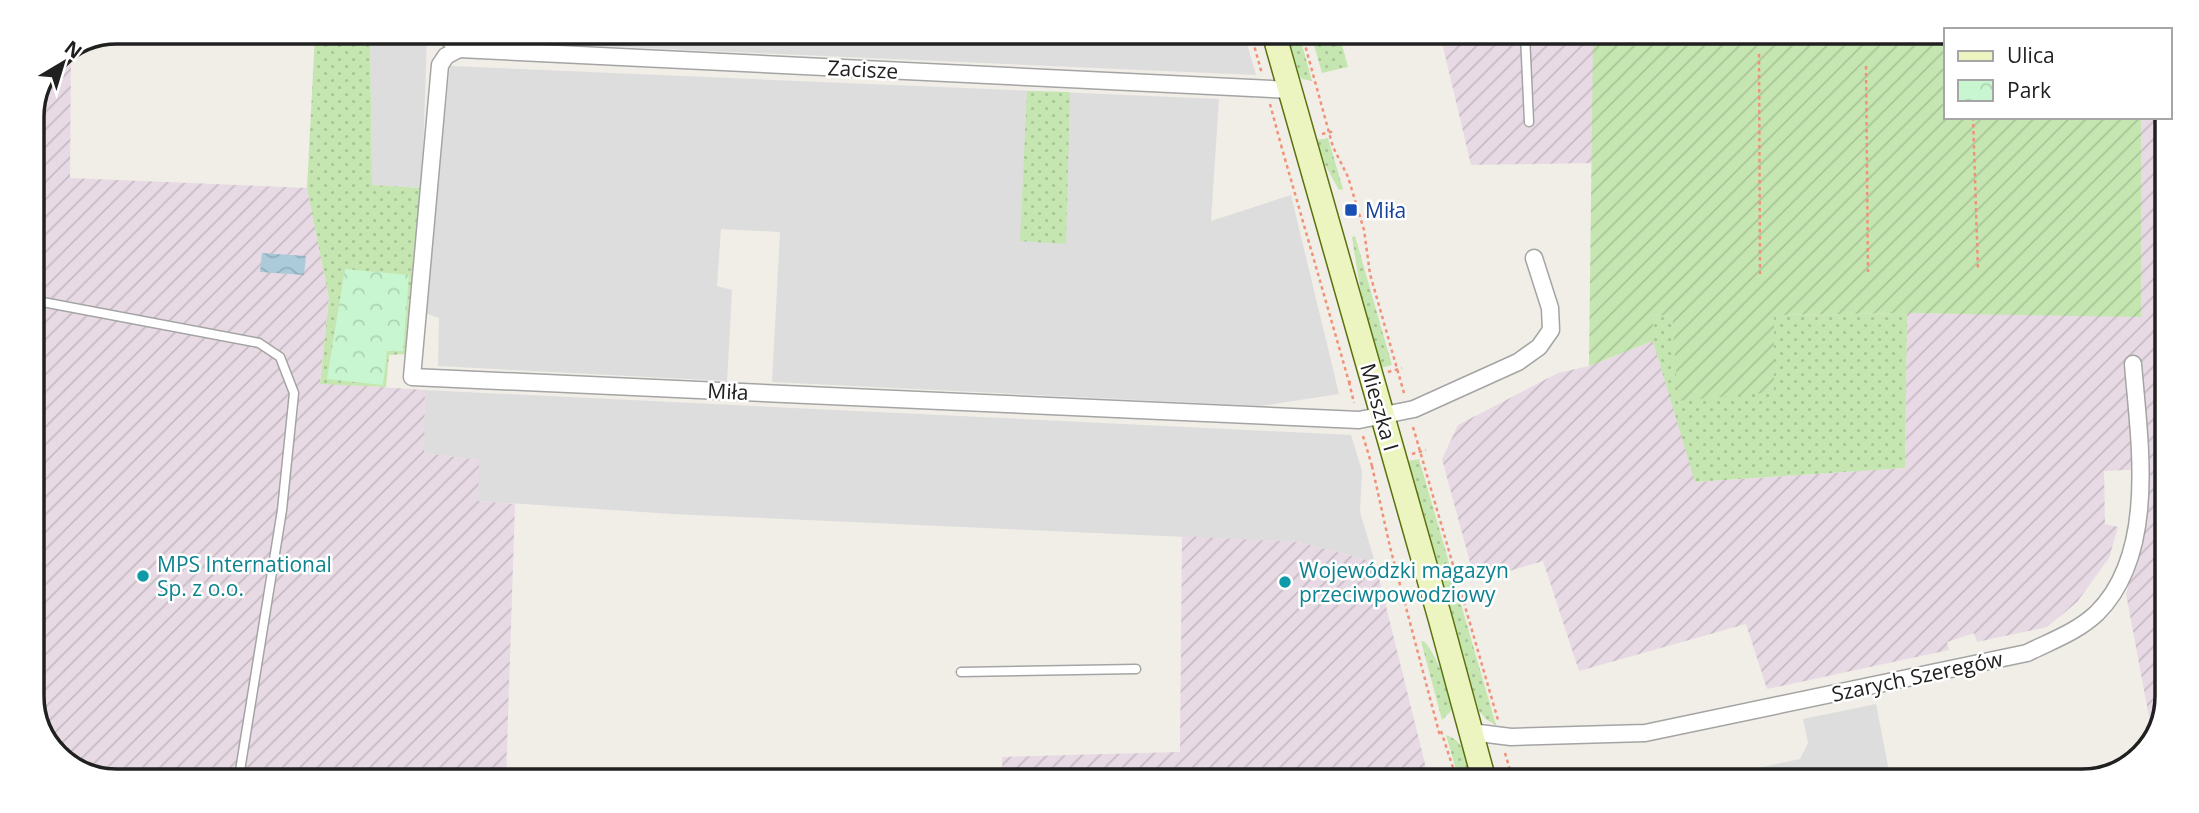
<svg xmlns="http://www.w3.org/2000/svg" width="2199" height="813" viewBox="0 0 2199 813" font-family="'Open Sans',sans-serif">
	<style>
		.residential { fill: #dedddd }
		.industrial { fill: url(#industrial-furrows) }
		.grass { fill: url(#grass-dots) }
		.park { fill: url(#park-crowns) }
		.garden { fill: url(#garden-furrows) }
		.water { fill: url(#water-waves) }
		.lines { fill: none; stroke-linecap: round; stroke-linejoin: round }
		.lane-casing { stroke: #a4a4a4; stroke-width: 11 }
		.street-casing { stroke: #a4a4a4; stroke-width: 19 }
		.secondary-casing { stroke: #5a710d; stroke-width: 26 }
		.path { stroke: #f09278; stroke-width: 2.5; stroke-dasharray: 3.5 3.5; stroke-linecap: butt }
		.lane { stroke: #fff; stroke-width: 8 }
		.street { stroke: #fff; stroke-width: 16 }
		.secondary { stroke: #ecf5c0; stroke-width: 23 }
		.transit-dot { fill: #1a4fb4; stroke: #fff; stroke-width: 2.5 }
		.culture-dot { fill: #0f9aa8; stroke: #fff; stroke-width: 2.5 }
		.labels { text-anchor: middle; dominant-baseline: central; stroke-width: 5; stroke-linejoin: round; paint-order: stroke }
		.street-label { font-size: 21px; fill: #202020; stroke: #fff }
		.transit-label { font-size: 21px; fill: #164399; stroke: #fff; text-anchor: start }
		.culture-label { font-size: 21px; fill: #0d838f; stroke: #fff; text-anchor: start }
		.rim { fill: none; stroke: #202020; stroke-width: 3.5 }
	</style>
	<defs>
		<pattern id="industrial-furrows" width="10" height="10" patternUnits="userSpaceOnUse" patternTransform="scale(1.75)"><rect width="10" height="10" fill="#e8dae4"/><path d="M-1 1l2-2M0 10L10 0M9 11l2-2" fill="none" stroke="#c7bbc3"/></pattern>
		<pattern id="grass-dots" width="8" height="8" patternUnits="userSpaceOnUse" patternTransform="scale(1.75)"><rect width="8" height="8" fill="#c5e6b1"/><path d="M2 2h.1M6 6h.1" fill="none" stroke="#a9c598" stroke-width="1.8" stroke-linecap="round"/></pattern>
		<pattern id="park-crowns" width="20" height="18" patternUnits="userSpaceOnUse" patternTransform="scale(1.75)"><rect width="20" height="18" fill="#c8f6d1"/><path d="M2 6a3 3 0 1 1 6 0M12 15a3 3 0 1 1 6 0" fill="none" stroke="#acd3b3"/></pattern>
		<pattern id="garden-furrows" width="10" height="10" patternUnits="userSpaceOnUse" patternTransform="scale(1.75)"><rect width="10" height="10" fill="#c5e6b1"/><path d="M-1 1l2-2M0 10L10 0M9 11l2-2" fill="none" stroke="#a9c598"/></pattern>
		<pattern id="water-waves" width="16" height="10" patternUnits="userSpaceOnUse" patternTransform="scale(1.75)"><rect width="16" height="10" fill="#abcada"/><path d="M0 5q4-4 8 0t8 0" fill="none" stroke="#93adbb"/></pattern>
	</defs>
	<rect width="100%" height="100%" fill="#f0eee7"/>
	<g class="residential">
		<path d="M370,32H423L427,35L422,188L372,185Z"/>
		<path d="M453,32L1244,34L1256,75L463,40Z"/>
		<path d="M450,66L1219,99L1211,221L1291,195L1339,394L1261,406L772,382L780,232L721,229L717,286L732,290L727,381L438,366L439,318L424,313Z"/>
		<path d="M425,390L1351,435L1362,471L1360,512L1375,562L1298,542L672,514L478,501V460L423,453Z"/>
		<path d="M1876,704L1891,781H1699L1800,759L1808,743L1803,719Z"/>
	</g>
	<g class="industrial">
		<path d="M1440,34L1593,35V163L1471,165Z"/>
		<path d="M71,50L70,178L307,188L329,298L320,383L425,390L424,453L479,460L478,501L515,504L506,778L89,777L49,749L32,703V111L57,56Z"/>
		<path d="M2141,117H2167L2163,724L2153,738L2126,594L2146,521L2148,469L2104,471L2105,524L2118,527L2109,558L2077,602L2047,627L1977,642L1974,633L1947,642L1949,650L1767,689L1746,624L1579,671L1543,561L1475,581L1442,459L1458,425L1558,373L1589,366L1653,341L1696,482L1905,468L1907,313L2141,316Z"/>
		<path d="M1182,536L1298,542L1375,562L1429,780L1003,779L1002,757L1180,752Z"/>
	</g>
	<g class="grass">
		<path d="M321,32H370L372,185L422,188L406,354L389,355L386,387L320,384L329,298L307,188L315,35Z"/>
		<path d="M1287,34H1299L1312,81L1302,79L1299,75Z"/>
		<path d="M1311,34H1339L1348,67L1322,73Z"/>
		<path d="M1027,91L1070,92L1066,244L1020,241Z"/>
		<path d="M1328,138L1343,189L1339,190L1324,163L1317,140Z"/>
		<path d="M1355,236L1392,365L1381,368L1361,294L1352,237Z"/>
		<path d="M1907,313L1905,468L1695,482L1653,341L1652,316L1672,315L1679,401L1774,315Z"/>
		<path d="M1419,459L1496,725L1487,720L1479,711L1408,461Z"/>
		<path d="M1421,641L1425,642C1437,657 1452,692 1451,711L1442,720Z"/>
		<path d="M1446,735C1466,741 1467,762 1471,780H1459Z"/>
	</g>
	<path class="park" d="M345,269L409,275L403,351H387L383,385L327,379Z"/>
	<path class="garden" d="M1593,35L1945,36V117H2141V317L1907,313L1774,315V392L1678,401L1672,315L1653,316V341L1589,366Z"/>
	<path class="water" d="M262,253L306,256L304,275L260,272Z"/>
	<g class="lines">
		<g class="lane-casing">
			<g id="lane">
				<path d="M1525,35L1529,122"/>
				<path d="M32,300L259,343L280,357L294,393L282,510L239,777"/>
				<path d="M961,672L1136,669"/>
			</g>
		</g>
		<g class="street-casing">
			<g id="street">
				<path d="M442,32L459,49L1290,90"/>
				<path d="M459,49L446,56L440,65L412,377L1359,420L1414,409L1518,362L1539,347L1551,330L1550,308L1534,258"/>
				<path d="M1471,732L1511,737L1645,733L2027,653C2051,641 2077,632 2097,613C2158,552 2139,440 2133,364"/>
			</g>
		</g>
		<g class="secondary-casing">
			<path id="secondary" d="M1274,34L1440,618L1484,780"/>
		</g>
		<g class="path">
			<path d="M1251,34L1262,74"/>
			<path d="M1302,34L1333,147L1348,177L1364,230L1370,274L1404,393"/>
			<path d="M1759,54L1760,274"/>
			<path d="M1866,66L1868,272"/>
			<path d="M1270,104L1281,145"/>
			<path d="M1973,117L1978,270"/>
			<path d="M1322,134L1335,131"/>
			<path d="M1281,145L1349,382H1351"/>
			<path d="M1388,372L1402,368"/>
			<path d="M1349,382L1354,403"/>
			<path d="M1413,427L1498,720"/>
			<path d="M1363,436L1372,466"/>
			<path d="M1412,454L1426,450"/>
			<path d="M1372,466L1390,547L1440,736"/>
			<path d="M1441,731L1457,780"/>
			<path d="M1505,753L1513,780"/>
		</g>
		<use href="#lane" class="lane"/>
		<use href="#street" class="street"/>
		<use href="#secondary" class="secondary"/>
	</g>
	<rect class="transit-dot" x="1344" y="203" width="14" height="14" rx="3.5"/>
	<g class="culture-dot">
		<circle cx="143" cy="576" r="7"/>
		<circle cx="1285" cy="582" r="7"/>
	</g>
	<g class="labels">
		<g class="street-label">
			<text transform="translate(863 69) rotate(3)">Zacisze</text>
			<text transform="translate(728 391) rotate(3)">Miła</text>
			<text transform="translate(1380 407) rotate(74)">Mieszka I</text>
			<text transform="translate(1917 676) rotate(-12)">Szarych Szeregów</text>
		</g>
		<g class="transit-label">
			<text x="1365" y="210">Miła</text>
		</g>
		<g class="culture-label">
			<text x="157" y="564">MPS International<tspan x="157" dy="24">Sp. z o.o.</tspan></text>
			<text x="1299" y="570">Wojewódzki magazyn<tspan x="1299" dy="24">przeciwpowodziowy</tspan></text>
		</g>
	</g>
	<path d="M0 0H2199V813H0ZM117 44H2082A73 73 0 0 1 2155 117V696A73 73 0 0 1 2082 769H117A73 73 0 0 1 44 696V117A73 73 0 0 1 117 44Z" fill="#fff" fill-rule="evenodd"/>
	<path class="rim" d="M117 44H2082A73 73 0 0 1 2155 117V696A73 73 0 0 1 2082 769H117A73 73 0 0 1 44 696V117A73 73 0 0 1 117 44Z"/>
	<rect x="1944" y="28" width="228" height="91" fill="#ffffff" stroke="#a6a6a6" stroke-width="2"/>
	<rect x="1958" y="51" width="35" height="10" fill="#ecf5c0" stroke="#a6a6a6" stroke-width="2"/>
	<text x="2007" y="63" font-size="21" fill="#202020">Ulica</text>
	<rect x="1958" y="80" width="35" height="21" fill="url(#park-crowns)" stroke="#a6a6a6" stroke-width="2"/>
	<text x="2007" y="98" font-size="21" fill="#202020">Park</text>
	<g transform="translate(63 63) rotate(38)" stroke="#ffffff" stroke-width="5" paint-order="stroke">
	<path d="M0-5L12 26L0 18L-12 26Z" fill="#202020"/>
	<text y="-10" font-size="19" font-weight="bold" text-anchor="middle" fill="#202020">N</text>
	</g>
</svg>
